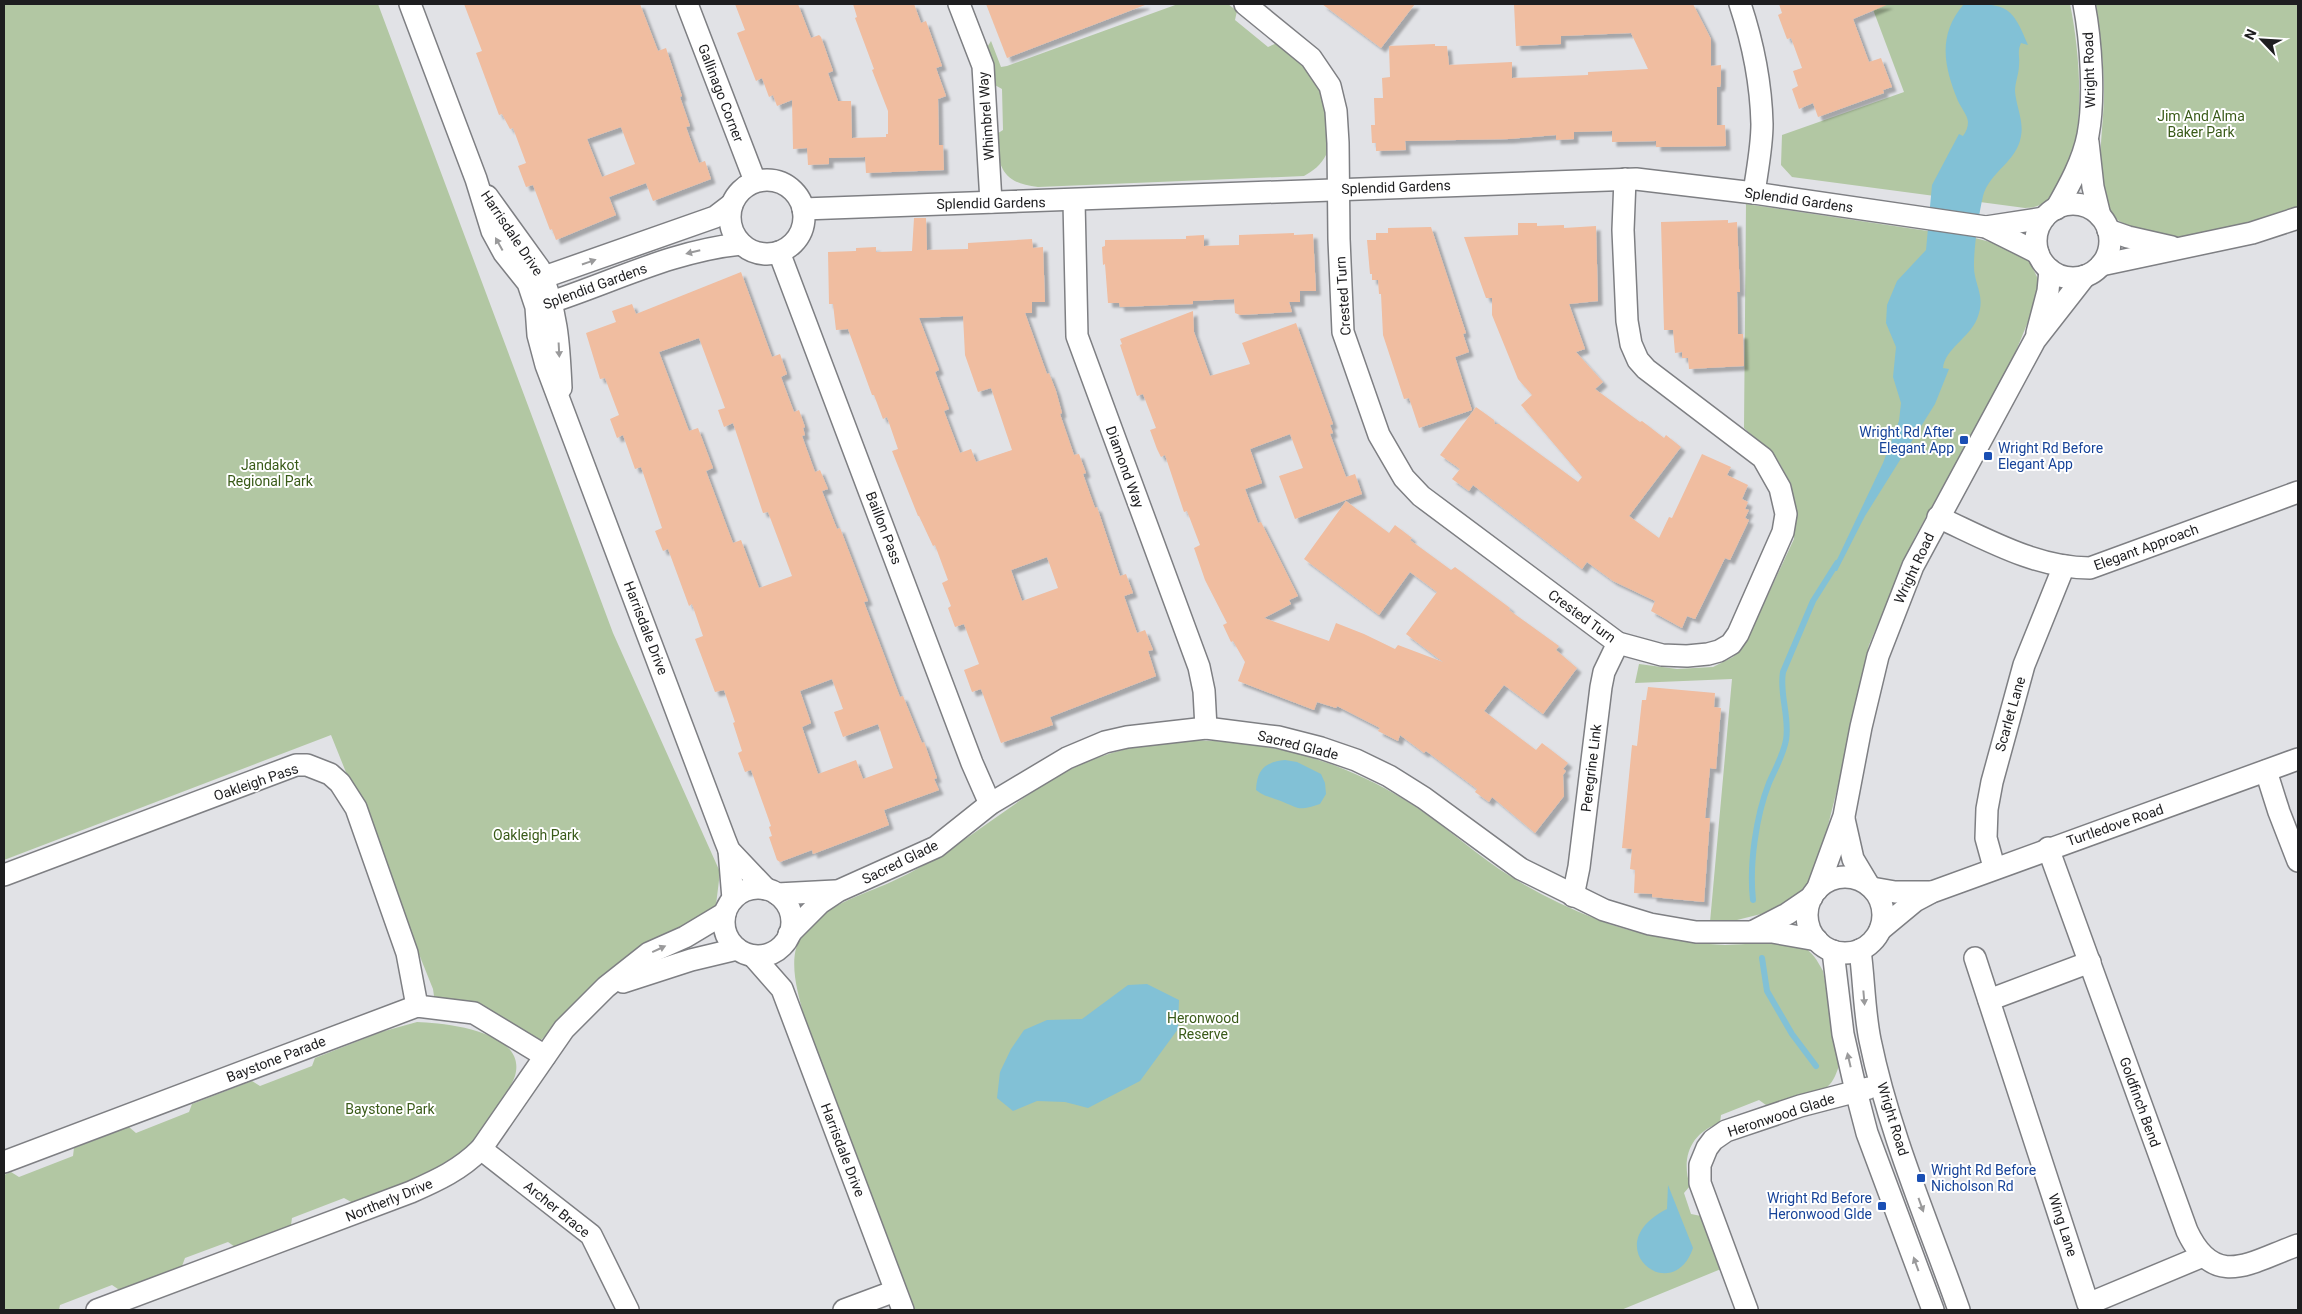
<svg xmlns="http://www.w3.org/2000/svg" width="2302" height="1314" viewBox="0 0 2302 1314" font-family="Roboto,sans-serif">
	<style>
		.green { fill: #b2c7a3 }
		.water { fill: #82c1d6 }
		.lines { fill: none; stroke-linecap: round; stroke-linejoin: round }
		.stream { stroke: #82c1d6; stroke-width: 6 }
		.building { fill: #f0bda0; fill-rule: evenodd; filter: url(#shadow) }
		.minor-casing { stroke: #7e7f83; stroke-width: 24 }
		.minor { stroke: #fff; stroke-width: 21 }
		.oneway { fill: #9a9a9b }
		.transit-dot { fill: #1a4fb4; stroke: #fff; stroke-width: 2 }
		.labels { text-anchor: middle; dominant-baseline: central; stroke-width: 4; stroke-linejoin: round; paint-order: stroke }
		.street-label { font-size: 14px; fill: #1e1e20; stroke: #fff }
		.park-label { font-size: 14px; fill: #395a18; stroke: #fff }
		.transit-label { font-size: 14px; fill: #164399; stroke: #fff; text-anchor: end }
	</style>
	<defs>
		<filter id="shadow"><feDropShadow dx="4.5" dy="4.5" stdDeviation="1" flood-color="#0004"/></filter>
	</defs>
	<rect width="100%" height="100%" fill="#e1e2e6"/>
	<g class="green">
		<path d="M4,4H378L613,633L720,872L716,905L699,924L576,1007L540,1041L504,1023L434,996L433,989L331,735L4,860Z"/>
		<path d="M1178,4H1228L1237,11L1235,20L1268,47L1277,43C1291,55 1307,65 1316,80C1326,95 1333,138 1326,155C1321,165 1313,171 1304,176L1038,187C1002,183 999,168 995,135L1003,130L1002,89L993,84L992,72L994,70V67L990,65L986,49L991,41L1001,67L1007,66Z"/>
		<path d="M1871,4H2070C2079,47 2085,118 2071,159C2069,167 2063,175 2059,183C2050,198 2044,208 2025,208L1792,177L1781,165L1782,135L1904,92Z"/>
		<path d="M2096,4H2298V207C2266,218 2202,241 2169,236C2157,234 2144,231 2133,227C2121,223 2108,216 2104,204C2095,181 2104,122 2104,94C2104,64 2100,34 2096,4Z"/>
		<path d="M1746,204L1975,238L1998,244L2028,258L2038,279L2037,300L2011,363L1915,537L1869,645L1840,778L1818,865L1813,879L1804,891L1784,904L1761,914L1737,920L1710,922L1732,679L1635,683L1639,664L1677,669L1713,667L1733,657L1746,642L1794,539V506L1791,484L1776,457L1744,428Z"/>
		<path d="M1194,740C1273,743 1336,758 1405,800C1438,820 1467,847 1499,869C1529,889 1563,906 1596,919C1636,935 1683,943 1725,945C1745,945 1784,939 1801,946C1812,951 1817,960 1823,971L1840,1063C1837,1071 1834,1082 1827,1087C1812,1097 1783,1101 1766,1105L1759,1100L1721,1115L1720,1123C1690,1133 1681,1158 1690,1186L1684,1193L1691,1214L1701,1216L1721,1269L1621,1310H915L804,1016C797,990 786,955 804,932C825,905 862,895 891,882C940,860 984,825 1028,795C1046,783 1064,771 1084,763C1120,748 1155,741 1194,740Z"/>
		<path d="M417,1022C445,1023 528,1031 515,1076C511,1087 502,1099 495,1109C484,1126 473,1144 457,1156C427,1179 388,1189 353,1203L344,1198L292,1218L291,1225L235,1247L228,1242L185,1258L182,1266L121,1291L112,1285L60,1305L59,1310H4V1175L11,1172L19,1177L73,1156L74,1148L129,1127L136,1133L189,1112L192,1104L252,1081L260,1086L312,1066L315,1058L381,1032Z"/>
	</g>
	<g class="water">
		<path d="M1964,4C2006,4 2012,5 2028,45L2021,43C2017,52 2020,56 2019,65C2019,74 2015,82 2015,91C2016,106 2024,121 2021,136C2017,162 1990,171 1983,196C1979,213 1974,246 1974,264C1973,285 1987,295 1977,319C1969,338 1945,349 1943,368L1949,369L1935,404L1865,516L1837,571H1834V566L1883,463L1899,421L1901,403L1893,377L1896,347L1886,323L1887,305L1897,281L1926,250L1932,185L1959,134L1963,136C1966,132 1968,127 1968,122C1967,114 1961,108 1958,101C1944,67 1937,35 1964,4Z"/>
		<path d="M1285,760L1297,762L1321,774L1325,783L1326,794L1320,804C1296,812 1300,808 1278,800C1268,796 1265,797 1256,790C1257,770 1264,762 1285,760Z"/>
		<path d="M1147,984L1179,1000L1178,1029L1140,1081L1088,1108L1065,1102L1037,1101L1013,1111L997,1098L1000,1072L1011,1049L1024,1030L1047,1020L1082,1019L1128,985Z"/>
		<path d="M1668,1185L1693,1248C1672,1309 1595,1245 1667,1209Z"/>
	</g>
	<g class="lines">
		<g class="stream">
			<path d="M1753,900C1749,865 1756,816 1769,783C1775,769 1783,756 1786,740C1790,717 1779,694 1783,672L1813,601L1837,563"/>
			<path d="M1762,958L1767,991L1792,1034L1816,1066"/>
		</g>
	</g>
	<g class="building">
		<path d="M464,4H640L658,51L666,48L682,96L680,97L690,126L686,127L699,163L705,161L711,179L653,201L646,183L609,197L616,215L556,240L552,229L550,230L533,185L526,187L518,166L526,163L513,128L510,129L502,114L499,115L476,53L482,51ZM621,127L635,164L602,177L587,139Z"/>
		<path d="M735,4H798L811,38L819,35L821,37L833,71L828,73L838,101H851L852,138L886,137V134H888V111L872,70L874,69L855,18L857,17L853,4H914L921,23L926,21L942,66L936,68L946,96L938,99L939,145H943L944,170L866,173L865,157L829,158V164L808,165L807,148L793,149L792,100L777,106L773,95L769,97L762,78L756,81L737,33L745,30Z"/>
		<path d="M986,4H1145V5L1007,58Z"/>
		<path d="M1322,4H1415L1381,48Z"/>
		<path d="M1514,4H1693L1711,39V66L1721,65V83L1720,87H1717V125H1725L1726,146L1656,147V141L1612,142V131L1574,132V139L1556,140V135L1509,139L1405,141L1406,150L1376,151V143H1372L1371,125H1375L1374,98H1383L1382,78L1390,77L1389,46L1435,44V46H1447L1449,65L1512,62V78L1588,75V72L1648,69L1631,33L1561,36V44L1516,46Z"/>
		<path d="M1779,4H1889L1853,19L1869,62L1881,58L1892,87L1883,90L1884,93L1818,117L1813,103L1799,109L1792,89L1798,86L1793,71L1802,68L1791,38L1787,39L1778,15L1782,13Z"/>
		<path d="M914,218H926L927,250L968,249V243L1032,239L1033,248L1043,247L1045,302H1032V313H1025L1047,374L1049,373L1056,391L1062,413L1060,414L1074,455L1079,454L1086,473L1083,474L1095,508L1097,507L1120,576L1126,574L1133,593L1124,596L1137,633L1145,630L1153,650L1148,651L1156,676L1050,717L1053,725L1001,743L981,689L972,692L964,670L979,664L964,624L955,627L948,608L951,606L942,583L948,580L935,545L933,546L919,516H918L892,451L898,449L887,417L883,419L874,395H872L848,329L836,330L833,304H829L828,252L856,251V248L876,247V252L912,251ZM963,316L965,355L978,392L991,388L1012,450L976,462L971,449L960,453L944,411L949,409L935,372L939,370L919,318ZM1047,557L1058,588L1022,601L1011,570Z"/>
		<path d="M1728,220V223L1737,222L1740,292H1737L1738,334H1743L1744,366L1689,369L1688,358H1682V352L1675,353L1673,330H1664L1661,222Z"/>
		<path d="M1518,223H1537V226L1564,225V228L1596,226L1598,301L1569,304L1585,349L1576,352L1603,382L1595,389L1640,422L1642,421L1664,438L1666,435L1681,447L1629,516L1659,538L1669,517L1672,518L1702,454L1731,467L1727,475L1748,485L1742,499L1748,502L1745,509L1749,510L1745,518L1749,520L1730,560L1725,558L1695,619L1687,616L1682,628L1651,611L1655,601L1613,581L1587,562L1582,569L1473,485L1469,491L1452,479L1460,469L1440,455L1476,407L1494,420L1495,424H1499L1578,482L1582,477L1521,405L1532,395L1518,379L1492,315V298H1486L1464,237L1518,235Z"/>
		<path d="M1431,227L1466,333L1463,334L1469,352L1455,357L1472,410L1419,428L1409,398L1404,399L1383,335L1381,294H1379L1378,280H1372V274H1370L1367,240H1376V233H1388V228Z"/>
		<path d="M1294,233V235L1313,234L1316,291H1300V302H1289L1292,312L1240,315L1235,313L1234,299L1193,301V304L1120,307L1119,303H1108L1105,264L1103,265L1102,247L1105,246V240L1186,239V236L1204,235V246L1239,245V235Z"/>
		<path d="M741,272L772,357L780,354L787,374L781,377L794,412L799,410L805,427L803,428L805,435L802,436L815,472L820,470L828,489L822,491L837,529L840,528L868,601L864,602L900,697L903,696L922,743L924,742L937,778L934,779L939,790L884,810L889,825L813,854L812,850L780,862L777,860L769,837L772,836L769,827L771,826L751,770L745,772L738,753L742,751L733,723L735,722L724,690L715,692L695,639L703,636L692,604L689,606L668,549L663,551L655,531L662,528L641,467L635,469L623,435L617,438L610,419L619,415L605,378L600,379L586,333L616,322L612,311L632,304L636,314ZM699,338L725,408L718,410L724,427L733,423L763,513L768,512L792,576L759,588L741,540L733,543L706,471L713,468L698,428L689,431L659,352ZM832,679L843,709L834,712L843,737L878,724L893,768L863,779L856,760L818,774L802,727L811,723L800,691Z"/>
		<path d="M1193,311L1194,332L1210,376L1250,364L1242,343L1296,323L1333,424L1330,425L1333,433L1330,434L1346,477L1355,474L1362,494L1295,519L1279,476L1303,468L1290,434L1250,449L1262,483L1245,489L1258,523L1261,522L1298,596L1289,600L1291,604L1264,618L1329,641L1336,623L1364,634L1395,649L1398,645L1443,662L1406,634L1437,592L1410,572L1379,615L1304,559L1346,501L1389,533L1395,525L1412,538L1410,540L1451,570L1455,567L1510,608L1509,610L1559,646L1556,650L1577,668L1543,714L1504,685L1484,711L1536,750L1542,743L1568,763L1563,769L1566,771L1563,775L1564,796L1535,833L1492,797L1489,802L1475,792L1477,789L1426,751L1424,753L1400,735L1398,741L1378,731L1380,728L1337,706L1336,708L1317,702L1314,710L1238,681L1245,662L1233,641L1231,642L1223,625L1227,623L1205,580L1194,548L1200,545L1187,511L1184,512L1165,455L1161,457L1157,449L1150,430L1156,428L1143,394L1137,396L1120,345L1122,344L1120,339Z"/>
		<path d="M1648,687L1715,693L1714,707L1721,708L1716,769L1710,768L1705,818H1710L1704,902L1652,897V894L1634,893L1635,870L1630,869L1632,849L1622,848L1632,745L1637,746L1642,700H1646Z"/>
	</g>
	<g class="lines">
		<g class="minor-casing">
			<g id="minor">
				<path d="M410,4L476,179L492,231L504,253L528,283L536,307L538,335L546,365L725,840L729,850L766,889"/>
				<path d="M687,4L755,181"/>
				<path d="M959,4L983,66L991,202"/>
				<path d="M1245,4L1311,58L1330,86L1336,111L1338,143L1339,239L1343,332L1379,435L1404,478L1421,496L1618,643L1662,655L1687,656L1708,654L1719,651L1731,644L1738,634L1783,532L1786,514L1780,488L1763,458L1646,369L1638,360L1631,344L1627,321L1623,230L1625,179"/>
				<path d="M1740,4C1753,43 1761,83 1762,124C1762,147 1757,171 1754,193"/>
				<path d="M2088,142L2093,187L2100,216"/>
				<circle cx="767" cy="217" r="37"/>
				<path d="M487,196L539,268C557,310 559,343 561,388"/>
				<path d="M1074,201L1077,336L1199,667L1204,691L1206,728"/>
				<circle cx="2073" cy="241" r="37"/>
				<path d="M803,209L1636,179L1754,193L1986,227L2038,253"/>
				<path d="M2056,209C2069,186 2083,161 2088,135C2095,98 2091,41 2084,4"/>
				<path d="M1986,227L2044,218"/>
				<path d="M2108,230L2128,237L2172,247"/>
				<path d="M779,252L972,763L990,804"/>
				<path d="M2101,265L2252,233L2298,218"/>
				<path d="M530,282L715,217L732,204"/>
				<path d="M539,306C607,285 670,251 741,244"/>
				<path d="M2037,333L2048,291L2050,270"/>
				<path d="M1938,517C1986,539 2036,568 2090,568L2298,492"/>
				<path d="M2266,771L2279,812L2298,861"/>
				<path d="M1844,819L1853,859L1868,884"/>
				<path d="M2048,848L2187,1231C2215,1291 2252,1261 2298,1245"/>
				<path d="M729,850L733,899"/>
				<path d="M1994,867L1986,838L1987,809L1992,782L2024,665L2064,566"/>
				<path d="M4,875L296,765H307L330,774L340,783L356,808L407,953L417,1006"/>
				<circle cx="1845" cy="915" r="38"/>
				<path d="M1872,888L1895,892H1931"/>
				<circle cx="758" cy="922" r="34"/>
				<path d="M1817,890L1844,816L1861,727L1878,656L1913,566L2035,340L2085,276"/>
				<path d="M777,894L835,891"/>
				<path d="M1573,896L1579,867L1601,687L1604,672L1618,643"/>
				<path d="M1880,930L1915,901L1932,892L2298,759"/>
				<path d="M1754,931L1787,914L1812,897"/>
				<path d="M789,934L820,903L838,891L936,847L990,804L1067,758L1105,742L1127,737L1206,728L1278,737L1321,748L1356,760L1389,776L1424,798L1521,869L1604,910L1650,924L1696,932H1772L1817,940"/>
				<path d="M1860,950C1864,980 1864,1010 1870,1040C1889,1133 1928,1222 1959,1310"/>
				<path d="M1833,951L1843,1034L1856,1091L1867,1133L1933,1310"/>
				<path d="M753,956L782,989L903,1310"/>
				<path d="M1975,958L2088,1304L2203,1256"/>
				<path d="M623,982L691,960L737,949"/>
				<path d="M1989,1000L2090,962"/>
				<path d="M481,1149L591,1235L628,1310"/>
				<path d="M4,1162L417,1006L474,1013L545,1056"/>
				<path d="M97,1310L411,1192C438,1180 460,1170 481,1149L564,1029L606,987L649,953L685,937L725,913"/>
				<path d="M844,1310L895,1291"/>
				<path d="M1747,1310L1700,1183V1165L1707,1148L1713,1140L1726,1131L1800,1106L1869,1088"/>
			</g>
		</g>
		<use href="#minor" class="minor"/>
	</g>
	<defs><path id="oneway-solid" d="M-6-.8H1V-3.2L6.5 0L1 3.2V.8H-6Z" transform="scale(1.25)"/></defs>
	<g class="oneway">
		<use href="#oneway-solid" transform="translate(499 244) rotate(-119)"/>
		<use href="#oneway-solid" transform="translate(693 252) rotate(166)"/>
		<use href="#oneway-solid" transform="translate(589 262) rotate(-19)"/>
		<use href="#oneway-solid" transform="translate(559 350) rotate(87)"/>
		<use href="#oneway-solid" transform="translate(659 949) rotate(-25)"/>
		<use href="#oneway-solid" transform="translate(1864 998) rotate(85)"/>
		<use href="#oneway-solid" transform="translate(1849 1060) rotate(-103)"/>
		<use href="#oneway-solid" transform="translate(1921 1205) rotate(70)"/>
		<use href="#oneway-solid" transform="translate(1916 1264) rotate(-110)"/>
	</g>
	<g class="transit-dot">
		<rect x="1959" y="435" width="10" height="10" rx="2.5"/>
		<rect x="1983" y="451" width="10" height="10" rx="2.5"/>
		<rect x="1916" y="1173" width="10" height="10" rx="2.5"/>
		<rect x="1877" y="1201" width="10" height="10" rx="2.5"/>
	</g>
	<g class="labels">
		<g class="street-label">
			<text transform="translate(2089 70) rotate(-92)">Wright Road</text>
			<text transform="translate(721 93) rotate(69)">Gallinago Corner</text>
			<text transform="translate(986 116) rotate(-94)">Whimbrel Way</text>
			<text transform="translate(1396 187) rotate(-2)">Splendid Gardens</text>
			<text transform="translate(1799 200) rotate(8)">Splendid Gardens</text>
			<text transform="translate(991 203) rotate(-1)">Splendid Gardens</text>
			<text transform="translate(512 233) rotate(56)">Harrisdale Drive</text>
			<text transform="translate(595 286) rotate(-20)">Splendid Gardens</text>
			<text transform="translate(1343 296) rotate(-94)">Crested Turn</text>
			<text transform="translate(1125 467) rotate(70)">Diamond Way</text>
			<text transform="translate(884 528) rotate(69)">Baillon Pass</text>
			<text transform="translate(2146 547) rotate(-20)">Elegant Approach</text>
			<text transform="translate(1914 568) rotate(-65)">Wright Road</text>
			<text transform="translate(1582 616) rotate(36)">Crested Turn</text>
			<text transform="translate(646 628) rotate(69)">Harrisdale Drive</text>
			<text transform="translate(2010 714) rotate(-74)">Scarlet Lane</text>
			<text transform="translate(1298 745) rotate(14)">Sacred Glade</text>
			<text transform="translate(1591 768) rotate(-83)">Peregrine Link</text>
			<text transform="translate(256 782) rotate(-19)">Oakleigh Pass</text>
			<text transform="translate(2115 825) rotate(-19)">Turtledove Road</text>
			<text transform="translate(900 862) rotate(-26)">Sacred Glade</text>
			<text transform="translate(276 1059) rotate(-21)">Baystone Parade</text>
			<text transform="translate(2140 1102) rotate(70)">Goldfinch Bend</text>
			<text transform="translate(1781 1115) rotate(-18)">Heronwood Glade</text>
			<text transform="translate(1893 1119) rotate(73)">Wright Road</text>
			<text transform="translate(843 1150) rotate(69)">Harrisdale Drive</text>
			<text transform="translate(389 1200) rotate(-22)">Northerly Drive</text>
			<text transform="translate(557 1209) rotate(39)">Archer Brace</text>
			<text transform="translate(2063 1225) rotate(72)">Wing Lane</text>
		</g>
		<g class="park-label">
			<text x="2201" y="116">Jim And Alma<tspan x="2201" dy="16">Baker Park</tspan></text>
			<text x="270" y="465">Jandakot<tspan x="270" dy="16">Regional Park</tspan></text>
			<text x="536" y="835">Oakleigh Park</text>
			<text x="1203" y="1018">Heronwood<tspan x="1203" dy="16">Reserve</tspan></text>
			<text x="390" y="1109">Baystone Park</text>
		</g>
		<g class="transit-label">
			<text x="1954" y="432">Wright Rd After<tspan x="1954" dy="16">Elegant App</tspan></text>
			<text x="1998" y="448" text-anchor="start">Wright Rd Before<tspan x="1998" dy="16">Elegant App</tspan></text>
			<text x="1931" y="1170" text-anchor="start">Wright Rd Before<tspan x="1931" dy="16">Nicholson Rd</tspan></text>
			<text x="1872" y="1198">Wright Rd Before<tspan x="1872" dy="16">Heronwood Glde</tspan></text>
		</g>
	</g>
	<rect width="2302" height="1314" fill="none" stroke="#1e1e20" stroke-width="10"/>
	<g transform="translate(2262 40) rotate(295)" stroke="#ffffff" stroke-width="4" paint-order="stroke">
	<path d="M0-4L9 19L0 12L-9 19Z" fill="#1e1e20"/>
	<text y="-8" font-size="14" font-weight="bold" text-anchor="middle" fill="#1e1e20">N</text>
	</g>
</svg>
